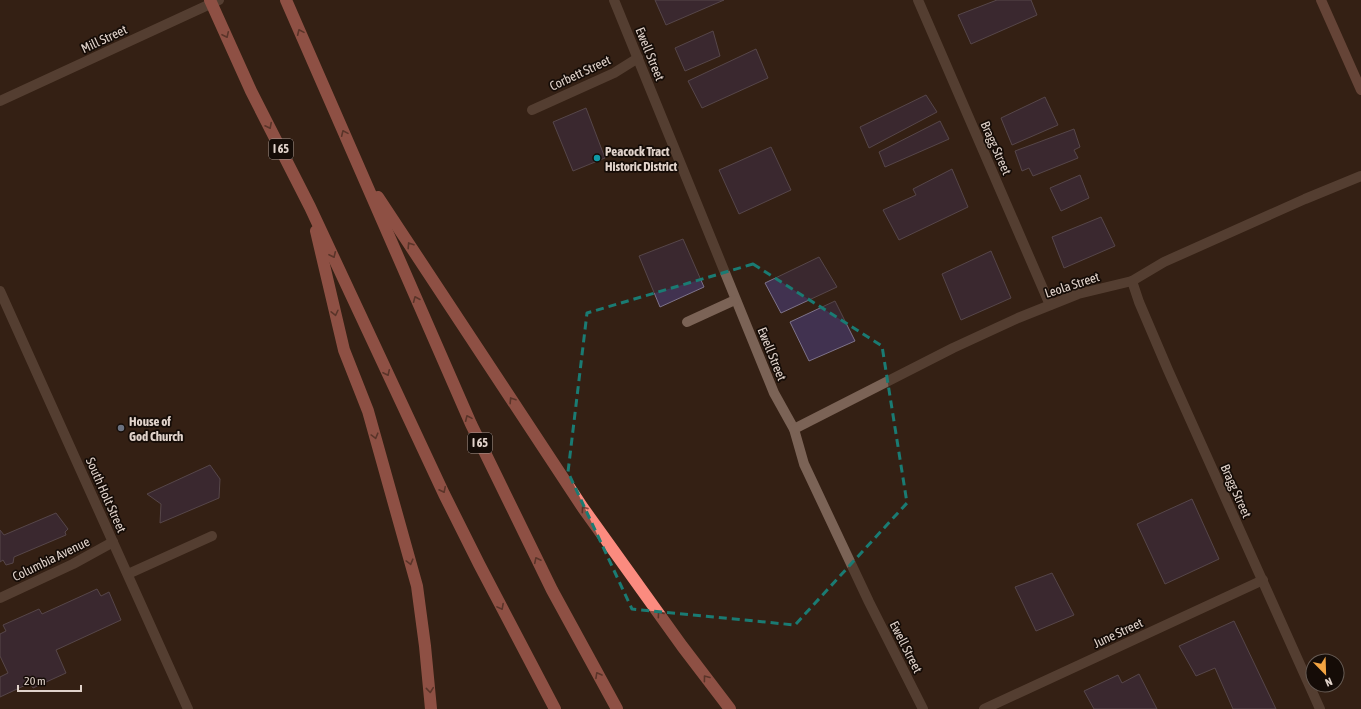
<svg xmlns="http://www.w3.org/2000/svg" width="1361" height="709" viewBox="0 0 1361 709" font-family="'Asap Condensed',sans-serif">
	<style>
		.building { fill: #413250; stroke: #7e738a }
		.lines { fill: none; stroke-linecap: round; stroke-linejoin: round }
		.street { stroke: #7b6356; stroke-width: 10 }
		.secondary { stroke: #a16f62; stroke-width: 10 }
		.highway { stroke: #fb8b7f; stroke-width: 12 }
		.oneway { stroke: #884c43 }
		.marked { fill: none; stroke: #1a7b73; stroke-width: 3; stroke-dasharray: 8 5; stroke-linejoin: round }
		.culture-dot { fill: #0f9aa8; stroke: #150c07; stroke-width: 1.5 }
		.worship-dot { fill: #6b7280; stroke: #150c07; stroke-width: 1.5 }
		.labels { text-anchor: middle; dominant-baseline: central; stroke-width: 3.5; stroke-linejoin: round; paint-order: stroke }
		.shield { fill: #150c07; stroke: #a49790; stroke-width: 1 }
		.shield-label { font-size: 12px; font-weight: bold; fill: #e1d3cb }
		.street-label { font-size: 13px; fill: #e1d3cb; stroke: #150c07 }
		.poi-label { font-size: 13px; font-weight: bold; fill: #e1d3cb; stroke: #150c07; text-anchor: start }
	</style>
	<rect width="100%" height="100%" fill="#342014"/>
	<g class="building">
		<path d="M655,0H724L666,25Z"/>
		<path d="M997,0H1031L1037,15L971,44L958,15Z"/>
		<path d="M713,31L720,56L685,71L675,48Z"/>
		<path d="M756,49L768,78L702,108L688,81Z"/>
		<path d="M926,95L937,112L869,148L860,127Z"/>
		<path d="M1045,97L1058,125L1012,145L1001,118Z"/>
		<path d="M586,108L605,158L573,171L553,122Z"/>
		<path d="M940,121L949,139L885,167L879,152Z"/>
		<path d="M1074,129L1080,147L1074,150L1078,158L1033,176L1029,168L1022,171L1015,151Z"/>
		<path d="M771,147L791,190L739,214L719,170Z"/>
		<path d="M952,169L968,207L899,240L883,210L916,195L913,189Z"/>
		<path d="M1080,175L1089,198L1061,211L1050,188Z"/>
		<path d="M1101,217L1115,246L1064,268L1052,237Z"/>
		<path d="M683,239L704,287L660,307L639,256Z"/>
		<path d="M991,251L1011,298L961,320L942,274Z"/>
		<path d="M819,257L837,287L781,313L765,283Z"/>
		<path d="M835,301L855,341L809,361L790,322Z"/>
		<path d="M210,465L220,479L219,498L160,523L161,504L147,494Z"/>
		<path d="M1192,499L1219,559L1165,584L1137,524Z"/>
		<path d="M56,513L68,529L65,532L66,535L14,557L13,563L6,565L3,560L0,562V530L4,535Z"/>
		<path d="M1052,573L1074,615L1036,631L1015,587Z"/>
		<path d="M97,589L101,596L109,592L121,620L56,650L66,673L33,688L30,683L0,697V677L8,673L0,656V634L6,631L3,625L39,609L42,614Z"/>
		<path d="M1234,621L1276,709H1233L1215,668L1196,676L1179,646Z"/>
		<path d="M1139,674L1157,709H1094L1084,691L1118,675L1122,683Z"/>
	</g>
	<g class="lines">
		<g class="street">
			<path d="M614,0L774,393L794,429L804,464L869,602L923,709"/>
			<path d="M918,0L1050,305"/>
			<path d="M0,101L219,0"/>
			<path d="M532,110L614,73L638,58"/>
			<path d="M1132,281L1139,302L1168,370L1320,709"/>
			<path d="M0,291L188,709"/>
			<path d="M687,322L735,300"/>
			<path d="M794,429L953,348L1018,318L1078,294L1132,281L1164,262L1305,199L1361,176"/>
			<path d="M128,574L212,536"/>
			<path d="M0,598L73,564L113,542"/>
			<path d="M984,709L1263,580"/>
		</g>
		<path class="secondary" d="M1321,0L1361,90"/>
		<g class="highway">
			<path d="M210,0L251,91L310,207L444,494L479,564L555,709"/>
			<path d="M286,0L471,424L552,590L617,709"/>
			<path d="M378,197L583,508L682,646L730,709"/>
			<path d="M316,231L344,350L368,411L417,586L425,646L431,709"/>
		</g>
	</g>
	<defs><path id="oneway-chevron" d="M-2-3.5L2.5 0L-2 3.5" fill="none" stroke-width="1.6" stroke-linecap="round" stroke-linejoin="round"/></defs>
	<g class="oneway">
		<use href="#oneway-chevron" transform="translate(300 32) rotate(-114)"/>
		<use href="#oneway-chevron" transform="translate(226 35) rotate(65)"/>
		<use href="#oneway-chevron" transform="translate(269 126) rotate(63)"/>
		<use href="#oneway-chevron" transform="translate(344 133) rotate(-114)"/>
		<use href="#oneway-chevron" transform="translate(410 245) rotate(-123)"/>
		<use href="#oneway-chevron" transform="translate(333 255) rotate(65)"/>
		<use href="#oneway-chevron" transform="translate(416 299) rotate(-113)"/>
		<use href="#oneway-chevron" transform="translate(335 313) rotate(77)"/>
		<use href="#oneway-chevron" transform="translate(387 373) rotate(65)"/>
		<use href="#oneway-chevron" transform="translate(512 400) rotate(-123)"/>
		<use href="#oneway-chevron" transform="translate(468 418) rotate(-114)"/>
		<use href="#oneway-chevron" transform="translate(375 436) rotate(75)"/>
		<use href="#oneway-chevron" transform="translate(443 490) rotate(64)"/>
		<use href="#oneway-chevron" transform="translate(584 509) rotate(-125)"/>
		<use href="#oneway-chevron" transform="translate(537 560) rotate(-116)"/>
		<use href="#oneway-chevron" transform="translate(410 562) rotate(75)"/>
		<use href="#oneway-chevron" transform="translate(501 607) rotate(62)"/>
		<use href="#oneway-chevron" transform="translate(660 614) rotate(-126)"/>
		<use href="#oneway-chevron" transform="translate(598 675) rotate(-119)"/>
		<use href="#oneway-chevron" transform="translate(706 678) rotate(-127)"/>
		<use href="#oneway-chevron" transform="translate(430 690) rotate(84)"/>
	</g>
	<path d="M0 0H1361V709H0ZM753,264L882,346L907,503L795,625L632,609L568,472L587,313Z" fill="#342014" fill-opacity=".55" fill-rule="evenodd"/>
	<path class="marked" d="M753,264L882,346L907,503L795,625L632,609L568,472L587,313Z"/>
	<circle class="culture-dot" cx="597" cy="158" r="4"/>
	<circle class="worship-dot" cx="121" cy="428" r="4"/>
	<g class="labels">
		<g class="shield">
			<rect x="269" y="139" width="24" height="20" rx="3"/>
			<rect x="468" y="433" width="24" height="20" rx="3"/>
		</g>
		<g class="shield-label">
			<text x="281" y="149">I 65</text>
			<text x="480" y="443">I 65</text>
		</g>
		<g class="street-label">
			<text transform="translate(104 39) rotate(-25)">Mill Street</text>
			<text transform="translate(650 54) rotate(68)">Ewell Street</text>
			<text transform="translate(580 73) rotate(-25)">Corbett Street</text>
			<text transform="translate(996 148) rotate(66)">Bragg Street</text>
			<text transform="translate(1072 285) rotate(-18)">Leola Street</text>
			<text transform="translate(772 354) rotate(68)">Ewell Street</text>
			<text transform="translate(1236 491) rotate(66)">Bragg Street</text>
			<text transform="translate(106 495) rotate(66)">South Holt Street</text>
			<text transform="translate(51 559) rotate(-26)">Columbia Avenue</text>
			<text transform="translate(1118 633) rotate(-25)">June Street</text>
			<text transform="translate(906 647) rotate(63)">Ewell Street</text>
		</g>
		<g class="poi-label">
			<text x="605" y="151">Peacock Tract<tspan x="605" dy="15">Historic District</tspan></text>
			<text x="129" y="421">House of<tspan x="129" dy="15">God Church</tspan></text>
		</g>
	</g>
	<g transform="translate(1325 673) rotate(157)"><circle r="19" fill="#150c07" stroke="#675c55"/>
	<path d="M0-3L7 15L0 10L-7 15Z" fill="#f3a442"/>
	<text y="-6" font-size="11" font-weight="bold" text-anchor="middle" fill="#e1d3cb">N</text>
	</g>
	<path d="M18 685v6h63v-6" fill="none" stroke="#e1d3cb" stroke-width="2"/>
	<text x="24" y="685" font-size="12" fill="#e1d3cb" stroke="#150c07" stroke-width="3" paint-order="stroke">20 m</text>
</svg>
